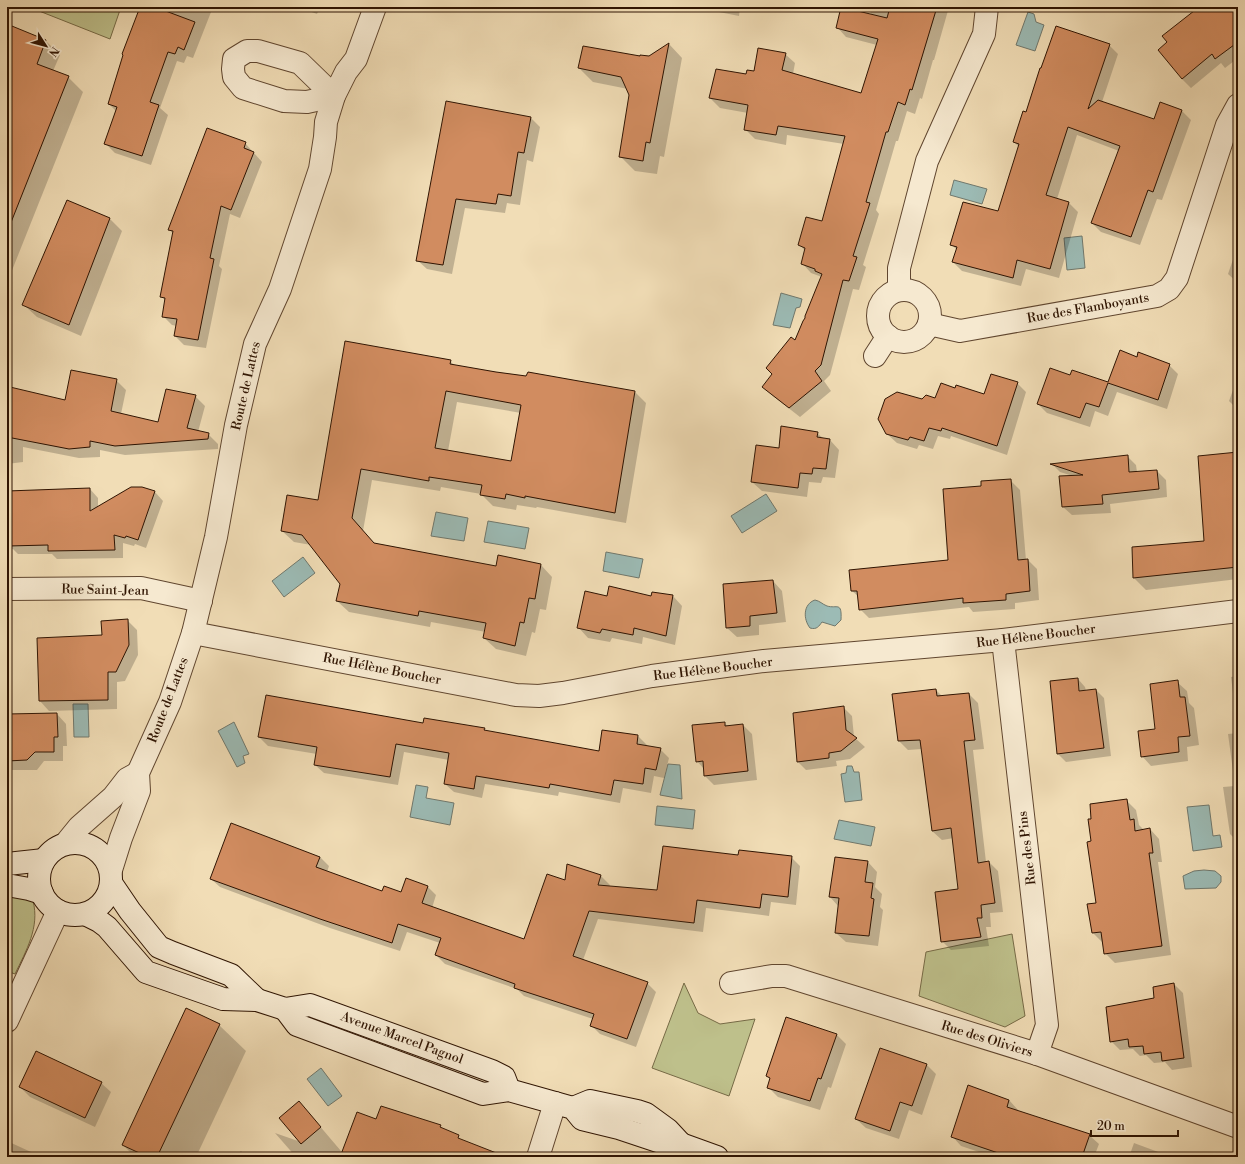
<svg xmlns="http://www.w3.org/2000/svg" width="1245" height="1164" viewBox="0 0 1245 1164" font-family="'Libre Bodoni',serif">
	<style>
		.green { fill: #bec08b; stroke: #766a46 }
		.water { fill: #9cbbb5; stroke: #70786d }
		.shadow { fill: #0003; fill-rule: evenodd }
		.building { fill: #d18c60; stroke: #2f1402; fill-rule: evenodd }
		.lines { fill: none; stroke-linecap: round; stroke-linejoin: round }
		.minor-casing { stroke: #60462f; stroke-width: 24 }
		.tertiary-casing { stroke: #60462f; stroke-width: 24 }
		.secondary-casing { stroke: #2f1402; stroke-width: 24 }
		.minor { stroke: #f6e9d0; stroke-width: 22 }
		.tertiary { stroke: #f6e9d0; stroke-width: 22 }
		.secondary { stroke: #f6e9d0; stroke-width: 22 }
		.labels { text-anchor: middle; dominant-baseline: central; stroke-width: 3; stroke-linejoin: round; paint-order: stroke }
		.street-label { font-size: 13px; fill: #2f1402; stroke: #f6e9d0 }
	</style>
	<rect width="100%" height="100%" fill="#f1ddb6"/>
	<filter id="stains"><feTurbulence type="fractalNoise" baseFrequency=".005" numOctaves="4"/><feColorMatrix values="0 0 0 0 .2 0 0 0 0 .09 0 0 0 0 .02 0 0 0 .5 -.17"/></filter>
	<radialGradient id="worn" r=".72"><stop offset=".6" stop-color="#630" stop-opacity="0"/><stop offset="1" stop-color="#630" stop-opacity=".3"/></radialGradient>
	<g class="green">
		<path d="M29,7H121L110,39Z"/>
		<path d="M7,889L33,901C40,927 26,951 15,974L7,971Z"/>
		<path d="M1012,934L1025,1016L1005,1027L919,996L926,952Z"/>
		<path d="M684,983L698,1013L720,1024L755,1019L729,1096L652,1068Z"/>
	</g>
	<g class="water">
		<path d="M1028,12L1034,14L1036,22L1044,25L1035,51L1016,45Z"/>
		<path d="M954,180L987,189L982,204L950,195Z"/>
		<path d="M1082,236L1085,268L1067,270L1064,238Z"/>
		<path d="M781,293L802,299L800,307L796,308L790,328L773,325Z"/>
		<path d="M766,494L777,511L742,533L731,516Z"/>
		<path d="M436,512L468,518L464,541L431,536Z"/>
		<path d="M488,521L529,528L525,549L484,542Z"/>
		<path d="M606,552L643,559L639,578L603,571Z"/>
		<path d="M303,557L315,573L284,597L272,581Z"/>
		<path d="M815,600C820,601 822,604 827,606C837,609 842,601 841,620L835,626L822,622C819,626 817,630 810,628C803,619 803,604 815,600Z"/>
		<path d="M73,704H88L89,737H74Z"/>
		<path d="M234,722L249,754L243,756L245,763L237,767L218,731Z"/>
		<path d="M668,764L680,765L682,799L660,795Z"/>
		<path d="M847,766H852L854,772H859L862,800L845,802L841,774L846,773Z"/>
		<path d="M416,785L428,787L426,798L454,803L450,825L410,817Z"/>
		<path d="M1209,805L1213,836L1220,835L1222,847L1193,851L1187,807Z"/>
		<path d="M657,806L695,810L693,829L655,825Z"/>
		<path d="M839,820L875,827L871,846L834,839Z"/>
		<path d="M1204,870L1215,871L1221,876V882L1216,888L1185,889L1183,876L1194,871Z"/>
		<path d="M321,1068L342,1096L328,1106L307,1079Z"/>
	</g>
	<g class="shadow">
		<path d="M141,7H213L193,58L187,56L184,63L177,61L160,108L168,115L151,165L115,153L106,144L116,111L109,104Z"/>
		<path d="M298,7H320L317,14Z"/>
		<path d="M694,7H740L739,16Z"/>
		<path d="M872,7H949L934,60H933L922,99L920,98L915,114L907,111L898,141H896L876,210L879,214L863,265L866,267L859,290L853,289L830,375L824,381L831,391L800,417L773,396L763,387L795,342L806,318L822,277L811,273L802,263L805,251L799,244L822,223L844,144L787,135L786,145L755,139L745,129L748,113L720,108L710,98L785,54L795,63L793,74L862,94L877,45L846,37L837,27L870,15Z"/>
		<path d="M1200,7H1238V58L1225,68L1221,63L1191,88L1182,79Z"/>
		<path d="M7,25L46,41L60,55L53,71L68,77L83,92L7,283Z"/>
		<path d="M669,44L682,58L664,157L660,156L657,174L635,171L620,156L630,95L628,89L593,82L579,68L649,57Z"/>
		<path d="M1109,45L1118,54L1102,102L1154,121L1182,111L1191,120L1162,200L1157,199L1140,245L1101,232L1092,223L1119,151L1077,135L1057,199L1069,203L1078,212L1059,278L1026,269L1021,286L962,271L953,262L957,250L951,244L999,212L1019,147L1014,142L1027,113Z"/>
		<path d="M447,102L531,118L540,127L533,162L527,160L520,205L507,203L505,213L465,208L452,274L427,269L417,260Z"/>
		<path d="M245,143L262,162L240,218L230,214L219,266L222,269L206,348L184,345L175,336L177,326L172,325L163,316L166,301L161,296L173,234L170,230Z"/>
		<path d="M67,201L110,219L122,231L81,336L37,317L24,305Z"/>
		<path d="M1238,245V283L1228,274Z"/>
		<path d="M1137,358L1169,365L1178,374L1167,409L1117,392L1108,416L1095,411L1090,427L1047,413L1038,404L1071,376L1109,383Z"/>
		<path d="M450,361L455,366L527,377L529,373L635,392L646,403L626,523L537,507L536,508L517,505L516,510L493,506L481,494L441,487L440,491L372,480L363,531L375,544L497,567L541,565L552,577L546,610L540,609L535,633L532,632L526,656L496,649L484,638L486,632L431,622L430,627L349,612L337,601L341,583L311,545L294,542L282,531L319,501ZM457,402L521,413L512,462L448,451Z"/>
		<path d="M116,380L126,390L121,414L159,423L195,396L205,406L198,432L208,434L218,444V449L125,455L100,450V457L79,458L23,447V462L7,464V402L66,401Z"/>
		<path d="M1236,382H1238V410L1229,401Z"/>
		<path d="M1017,383L1026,392L1007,455L951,436L950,439L938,436L933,449L919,445L917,449L897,443L887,434L922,400H936L956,389L984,395Z"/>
		<path d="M817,433L824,439L830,440L839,450L835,478L823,477L821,483L809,482L807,497L762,491L752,482L779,449Z"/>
		<path d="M1238,453V579L1146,590L1134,578L1205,541Z"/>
		<path d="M1127,456L1136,465L1137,472L1157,471L1166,480L1167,497L1110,504L1111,513L1072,515L1063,507L1073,476L1060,472L1052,464Z"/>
		<path d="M1011,481L1020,490L1026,560H1028L1037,569L1039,600L1015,603V609L973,612L969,607L869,618L860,609L859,597L852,591L950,561L982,487Z"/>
		<path d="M90,489L98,498V507L155,492L163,501L146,548L135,544L134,546L123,543V558L57,559L52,554H18L13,549H7V510Z"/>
		<path d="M773,581L782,591L786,622L759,625V635L737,637L727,628Z"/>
		<path d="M673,596L682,606L675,645L643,637L642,644L612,638L610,642L588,638L579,628L608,597Z"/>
		<path d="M127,620L137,630L138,655L125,681L117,682V709L49,711L40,701L38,639L103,636Z"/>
		<path d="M1238,676V842L1230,834L1223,787L1235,786L1228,734L1238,733L1231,677Z"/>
		<path d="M1078,679L1085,687L1086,691L1096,690L1104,698L1111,756L1066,762L1058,754L1051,682Z"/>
		<path d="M1177,682L1187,691L1189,703L1194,708L1199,745L1187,747L1188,761L1151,766L1142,756L1156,730Z"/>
		<path d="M936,690L943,697L969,694L978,703L984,749L973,750L986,862H989L998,871L1003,912L990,913L991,927H986L989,946L951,950L942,941L959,890L954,838L942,840L932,831L922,749L908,750L899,741Z"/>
		<path d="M843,707L852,716L854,737L865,747L850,759L836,761L837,766L806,770L798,762L794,714Z"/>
		<path d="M57,714L66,724L67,746H63V761H44L37,770H7V715Z"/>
		<path d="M724,723L728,726L743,725L752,734L757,780L714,785L705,776L704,769L697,761Z"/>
		<path d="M424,724L484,729L487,732L600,752L638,736L647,745L646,747L660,749L669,758L664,778L654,776L651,793L623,788L620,803L559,792L558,796L485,784L482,798L454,792L445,784L449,760L404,752L398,785L324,773L315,765L317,754L268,746L259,737Z"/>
		<path d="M1127,801L1136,810L1139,825L1144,830L1150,829L1159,839L1162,862H1158L1171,955L1115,963L1105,953L1103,943L1093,933L1089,905L1097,904L1092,842V820Z"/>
		<path d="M739,856L791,857L800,866L796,905L771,902L769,916L706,908L703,932L598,919L583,960L647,983L656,992L636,1047L600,1034L591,1025L593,1019L524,996L517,989L445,964L436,955L440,943L407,932L400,951L330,928L220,887L211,879L320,857L329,866L327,872L383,892L401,893L427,886L436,895L432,908L525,940L566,882L601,876L610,885L609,887L658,891Z"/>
		<path d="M868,862L877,872L875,887L882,894L880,907L883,910L878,946L846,942L836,933L839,907L830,897Z"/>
		<path d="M1174,984L1183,993L1192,1067L1172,1070L1165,1062L1154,1063L1146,1055L1140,1056L1133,1049L1120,1050L1111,1041L1155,999Z"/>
		<path d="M787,1018L837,1035L846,1044L831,1088L828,1087L820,1110L778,1097L768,1087L771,1079L767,1075Z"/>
		<path d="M219,1025L246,1051L196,1157H135L123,1145Z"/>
		<path d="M880,1049L927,1065L936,1074L922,1115L909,1110L899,1139L866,1128L856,1119Z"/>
		<path d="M101,1083L111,1092L95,1127L30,1097L20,1087Z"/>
		<path d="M1009,1100L1018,1110V1111L1089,1135L1099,1144L1094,1157H994L961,1146L952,1136Z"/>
		<path d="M307,1111L341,1151L339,1157H296L275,1133L301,1142Z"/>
		<path d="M7,1141L42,1157H7Z"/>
		<path d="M1134,1143L1161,1153L1165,1157H1129Z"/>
		<path d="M241,1151L247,1157H234Z"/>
	</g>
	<g class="building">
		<path d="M140,7H155L195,22L184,50L178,47L175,54L168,52L150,102L159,105L142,156L104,144L117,107L108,104L123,55L122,54Z"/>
		<path d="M841,7L887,18L890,7H937L912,90L910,89L905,105L898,102L888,132H886L866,202L870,203L853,256L857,257L849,281L843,280L821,365L815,371L822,381L789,408L762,387L772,374L766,368L791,337L795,340L803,321L805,318V316L822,274L815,271V269L801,264L805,248L798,245L806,217L822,221L845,136L778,126L776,135L744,130L748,105L709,98L716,69L746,74L747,70L754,71L758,48L786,53L782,70L861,93L878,39L836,28Z"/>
		<path d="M1199,7H1238V42L1215,59L1212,54L1182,79L1158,50L1167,42L1162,36Z"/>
		<path d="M7,24L46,40L37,64L69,76L8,230L7,229Z"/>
		<path d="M1056,26L1110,44L1088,109L1098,100L1154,119L1160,102L1182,110L1153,192L1148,190L1131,237L1091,223L1120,146L1068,127L1046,195L1069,202L1050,269L1017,260L1013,278L952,262L957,247L950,245L963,202L998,211L1019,144L1013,142L1023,111L1026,112L1040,68H1041Z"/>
		<path d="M669,43L650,143L646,142L643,161L619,157L629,95L621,77L578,68L583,46L640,56V55L649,56Z"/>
		<path d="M446,101L531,117L524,153L518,152L511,196L498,194L496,204L456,199L443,265L416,261Z"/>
		<path d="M207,128L246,142L244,148L254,152L231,210L221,206L210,258L214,259L198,340L174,336L177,319L162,317L165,298L160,297L173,231L168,230Z"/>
		<path d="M67,200L110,218L69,325L22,305Z"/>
		<path d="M345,341L451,360L450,364L496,372L526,376L528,372L635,391L615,513L525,496V498L506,494L505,499L480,495L482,485L429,477V481L361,469L352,518L374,543L496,566L498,555L541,564L535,599L529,598L524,623L520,622L515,646L483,638L486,623L419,611L418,616L336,601L340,584L302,535L281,531L287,495L318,500ZM446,391L521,405L511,461L435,448Z"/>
		<path d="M1120,350L1137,357L1138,352L1170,364L1158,400L1108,383L1099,407L1086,403L1080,418L1037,404L1050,368L1070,375L1072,370L1108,382Z"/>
		<path d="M71,370L117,379L111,411L158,422L166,389L196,395L187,428L209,433L208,439L115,446L90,441V447L69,449L7,437V398L10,387L65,400Z"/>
		<path d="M991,374L1018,382L997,446L942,428L941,431L929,428L924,441L910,437L908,440L886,434L878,419L885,399L897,392L922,399L926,395L935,398L941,383L955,388L956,385L984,394Z"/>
		<path d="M781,426L818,432L817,437L830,439L826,469L813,468L812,474L800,473L798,488L751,482L756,445L779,448Z"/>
		<path d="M1238,452V567L1133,578L1132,547L1204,541L1198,456Z"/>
		<path d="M1128,455L1129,472L1157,470L1159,489L1102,495L1103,504L1062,507L1059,476L1083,475L1050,464Z"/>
		<path d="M1011,479L1018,560L1028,559L1030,591L1006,594V600L963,603V598L859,610L857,591H851L849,570L948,560L943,489L981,486V481Z"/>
		<path d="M131,487H142L155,491L138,540L126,536L125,538L114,535L115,550L48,551V545L8,546L7,491L90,488V511Z"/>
		<path d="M773,580L777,613L750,616V626L726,628L723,584Z"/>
		<path d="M609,586L651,596L652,592L673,595L666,636L634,628L633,635L602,629L600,633L577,628L585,591L607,596Z"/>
		<path d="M128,619L129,645L116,672H108V700L39,701L37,638L102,635L101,621Z"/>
		<path d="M1078,678L1079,691L1096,689L1104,748L1057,754L1050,681Z"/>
		<path d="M1178,680L1180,697H1185L1190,736L1178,737L1179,752L1141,757L1138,731L1155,729L1150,684Z"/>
		<path d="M936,689L937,696L969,693L975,740L964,741L978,863L989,861L995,903L981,905L982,918H977L981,937L941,942L935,892L958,889L951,828L932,831L920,740L898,741L892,694Z"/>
		<path d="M266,695L423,723L424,718L485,728L484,730L599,751L602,730L638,735L637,744L661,748L656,770L645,768L643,784L614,780L611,795L550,784L549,788L476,776L474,789L444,784L449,753L396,744L390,777L314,765L317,747L258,737Z"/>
		<path d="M844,706L846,730L857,738L841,751L829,753V758L797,762L793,713Z"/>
		<path d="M57,713L58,737H54V752H35L27,760L7,761V714Z"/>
		<path d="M725,722V726L743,724L748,771L704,776L703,761L696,762L692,725Z"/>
		<path d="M1127,799L1130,820L1134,819L1135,831L1150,828L1153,853H1149L1162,946L1104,954L1101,932L1092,933L1087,904L1096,903L1087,842L1091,841L1088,819H1091L1090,804Z"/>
		<path d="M231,823L320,857L316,867L382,891L384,886L401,892L406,878L428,886L422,903L524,939L547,874L565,880L567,864L601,875L598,885L657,890L663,846L738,855L739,850L792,856L788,897L762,894L760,908L697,900L694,923L589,911L573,956L648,982L627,1039L590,1026L594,1014L514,988L515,984L435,955L441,938L398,924L392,943L320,919L210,879Z"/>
		<path d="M835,857L868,861L865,882L873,883L871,898L874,899L869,936L835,933L839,898L829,897Z"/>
		<path d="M1174,983L1184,1058L1162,1061L1161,1052L1144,1054L1143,1046L1129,1047L1128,1039L1110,1042L1106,1007L1154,998L1153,987Z"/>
		<path d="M186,1008L220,1024L157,1157H148L122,1145Z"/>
		<path d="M786,1017L837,1034L821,1079L818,1078L810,1101L767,1088L770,1078L766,1076Z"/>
		<path d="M880,1048L927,1064L912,1106L900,1102L890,1131L855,1119Z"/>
		<path d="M36,1051L102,1082L85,1118L19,1087Z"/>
		<path d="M968,1085L1009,1100L1007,1107L1090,1134L1082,1157H1010L951,1137Z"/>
		<path d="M299,1101L321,1127L301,1144L279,1118Z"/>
		<path d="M381,1106L441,1125L440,1127L459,1135L458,1138L504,1156L503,1157H340L357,1112L376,1119Z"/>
	</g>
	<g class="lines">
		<g class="minor-casing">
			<g id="minor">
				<path d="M247,51H258L300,63L334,96L307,102L284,101L243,88L234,77L233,69L234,59Z"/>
				<path d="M899,290V268L927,161L984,34L987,7"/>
				<circle cx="904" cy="316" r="26"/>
				<path d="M929,324L960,331L1157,296L1169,289L1177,278L1227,125L1238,105"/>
				<path d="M875,356L888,336"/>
				<path d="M7,589L141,588L201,601"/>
				<path d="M193,633L516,695L539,696L563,693L652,676L764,661L1003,640L1238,611"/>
				<path d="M1003,640L1047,1025L1037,1054"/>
				<path d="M731,983L772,976H786L1037,1054L1238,1127"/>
				<path d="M7,1021L58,911"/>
				<path d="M538,1157L555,1103"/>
			</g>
		</g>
		<g class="tertiary-casing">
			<g id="tertiary">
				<path d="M66,843L79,827L113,797L127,779L138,773"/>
				<path d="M111,870L121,838L139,791L138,773L170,702L193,633L216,537L236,425L255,344L280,289L320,169L325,137L326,122L334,96L346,72L356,59L375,7"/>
			</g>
		</g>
		<g class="secondary-casing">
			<g id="secondary">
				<circle cx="75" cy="879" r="36"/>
				<path d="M7,864L44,860"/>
				<path d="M111,883L130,911L159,947L173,953L231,975L257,1000"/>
				<path d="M7,885L29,889L42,893"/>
				<path d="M85,914L99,921L107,927L146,972L223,999L257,1000L285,1009L310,1005L492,1071L504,1077L509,1090"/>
				<path d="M285,1009L297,1025L483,1094L509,1090L573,1108L582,1119L619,1128L661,1142L681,1144L717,1157"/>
				<path d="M573,1108L590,1101L637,1111L646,1114L668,1130L681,1144"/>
			</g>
		</g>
		<use href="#minor" class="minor"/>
		<use href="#tertiary" class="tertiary"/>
		<use href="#secondary" class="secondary"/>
	</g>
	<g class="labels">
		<g class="street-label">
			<text transform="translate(1088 308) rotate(-10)">Rue des Flamboyants</text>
			<text transform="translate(246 386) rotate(-77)">Route de Lattes</text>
			<text transform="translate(105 590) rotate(1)">Rue Saint-Jean</text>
			<text transform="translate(1036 636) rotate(-7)">Rue Hélène Boucher</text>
			<text transform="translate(382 669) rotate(11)">Rue Hélène Boucher</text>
			<text transform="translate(713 669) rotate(-7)">Rue Hélène Boucher</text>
			<text transform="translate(168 700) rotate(-69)">Route de Lattes</text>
			<text transform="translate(1027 848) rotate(-97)">Rue des Pins</text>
			<text transform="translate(402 1038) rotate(20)">Avenue Marcel Pagnol</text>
			<text transform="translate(987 1039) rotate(17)">Rue des Oliviers</text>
		</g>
	</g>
	<rect width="1245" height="1164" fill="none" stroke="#f1ddb6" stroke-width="24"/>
	<rect x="8" y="8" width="1229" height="1148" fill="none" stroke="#2f1402" stroke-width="2"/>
	<rect x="12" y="12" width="1221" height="1140" fill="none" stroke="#2f1402"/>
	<g transform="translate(46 46) rotate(126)" stroke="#f6e9d0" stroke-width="3" paint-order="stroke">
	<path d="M0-3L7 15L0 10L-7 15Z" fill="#2f1402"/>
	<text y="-6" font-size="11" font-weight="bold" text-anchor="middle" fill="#2f1402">N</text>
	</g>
	<path d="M1091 1130v6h87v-6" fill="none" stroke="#2f1402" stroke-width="2"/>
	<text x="1097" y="1130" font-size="12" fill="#2f1402" stroke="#f6e9d0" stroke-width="3" paint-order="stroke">20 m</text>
	<rect width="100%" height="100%" filter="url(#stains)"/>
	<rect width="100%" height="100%" fill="url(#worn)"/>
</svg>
